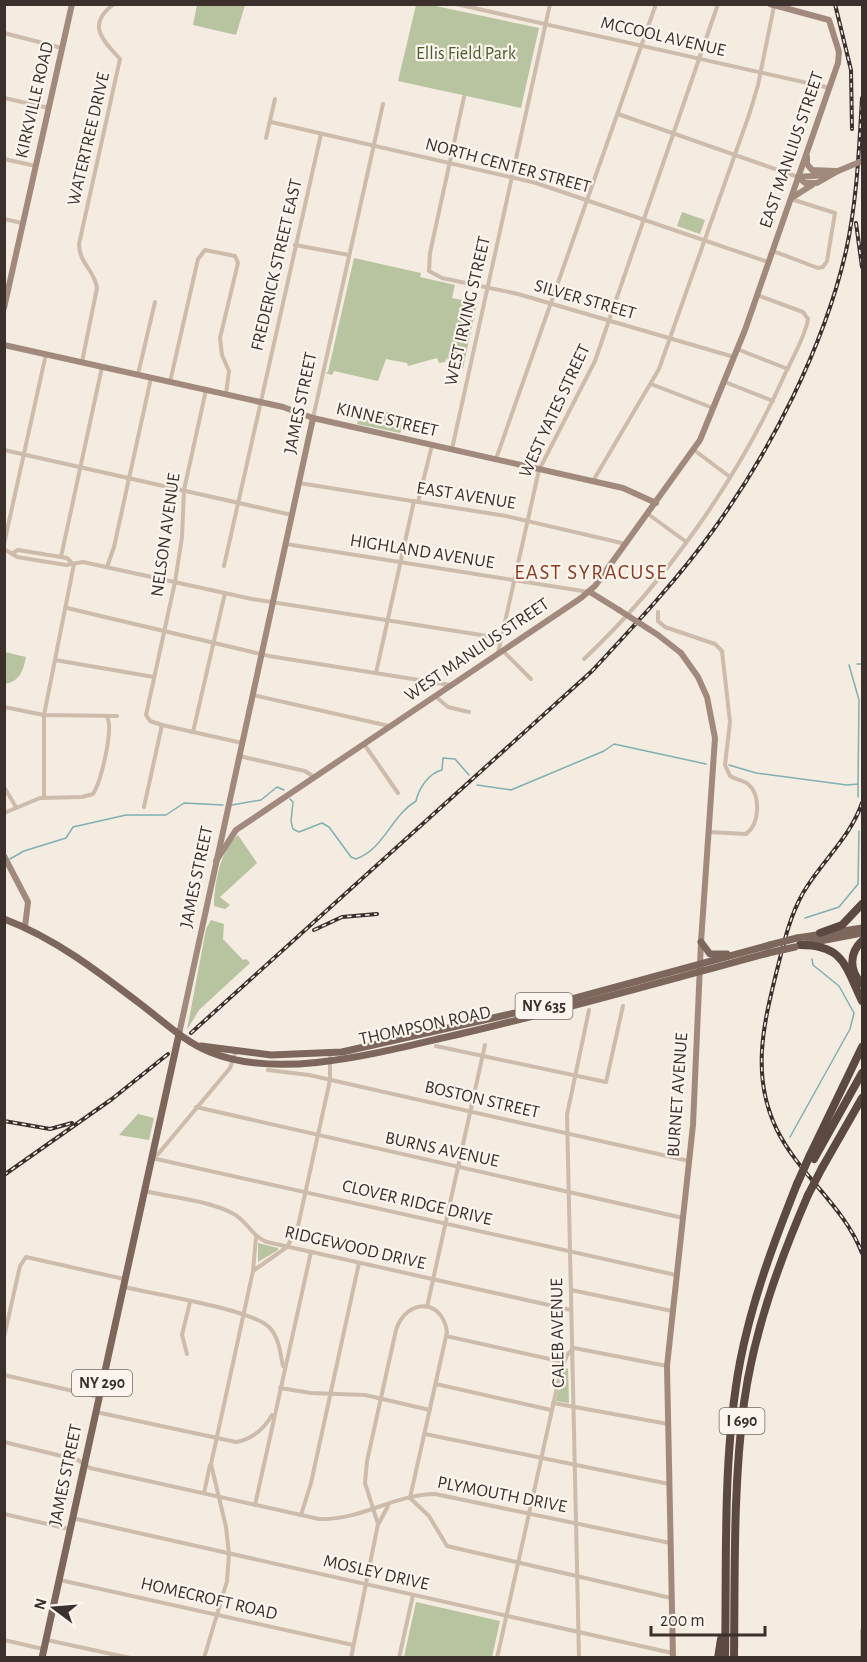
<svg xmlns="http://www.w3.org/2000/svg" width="867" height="1662" viewBox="0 0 867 1662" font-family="'Alegreya Sans',sans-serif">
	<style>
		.green { fill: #b8c4a0 }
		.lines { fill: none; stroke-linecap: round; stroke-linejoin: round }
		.stream { stroke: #7fb0b2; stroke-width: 1.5 }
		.street { stroke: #cdbbac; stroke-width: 4 }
		.secondary { stroke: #a18a7d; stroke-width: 6 }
		.primary { stroke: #7d675c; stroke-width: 7 }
		.highway { stroke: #5c4a42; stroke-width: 8 }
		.rail-casing { stroke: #3b302b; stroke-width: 4 }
		.rail { stroke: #fbf5ee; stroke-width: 1.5; stroke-dasharray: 4.5; stroke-linecap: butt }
		.secondary-bridge { stroke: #a18a7d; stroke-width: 6 }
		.primary-bridge { stroke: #7d675c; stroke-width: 7 }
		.highway-bridge { stroke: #5c4a42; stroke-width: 8 }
		.labels { text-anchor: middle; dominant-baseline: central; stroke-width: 4.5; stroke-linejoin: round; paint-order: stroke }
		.shield { fill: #fbf5ee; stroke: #756b66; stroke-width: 1.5 }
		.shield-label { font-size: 16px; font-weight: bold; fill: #3b302b }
		.street-label { font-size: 18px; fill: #3b302b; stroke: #fbf5ee }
		.park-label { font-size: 18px; fill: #4a5a2e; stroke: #fbf5ee }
		.quarter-label { font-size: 21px; letter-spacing: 1.5px; fill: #8c3b22; stroke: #fbf5ee }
	</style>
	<rect width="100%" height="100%" fill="#f4ebe1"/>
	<g class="green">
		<path d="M197,5H245L236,35L193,25Z"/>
		<path d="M416,5H431L539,28L521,108L398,81Z"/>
		<path d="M682,212L705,220L700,234L677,226Z"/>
		<path d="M354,258L421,273L420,277L455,285L452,298L477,303L463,368L449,372L447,357L445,362L439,363L437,358L408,366L407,363L386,359L378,381L334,371L332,375L325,373L328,372Z"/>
		<path d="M376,409L398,415L397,420L403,427L400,433L357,424L359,417Z"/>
		<path d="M5,652L26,657C23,671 20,681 5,684Z"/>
		<path d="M238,835L257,863L220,897L230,905L225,909L214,906C214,885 220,850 238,835Z"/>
		<path d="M211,920L224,924L223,939L243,960L246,959L250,963L199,1010L187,1030L206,929Z"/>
		<path d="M138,1114L154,1118L149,1140L119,1135Z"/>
		<path d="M258,1243L278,1248V1250L258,1262Z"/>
		<path d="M564,1367L568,1369L569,1403L556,1401Z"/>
		<path d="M416,1602L500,1621L492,1657H404Z"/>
	</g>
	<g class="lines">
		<g class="stream">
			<path d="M857,664H861"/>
			<path d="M729,765L756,773L847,785L858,784L859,700L849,665"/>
			<path d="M858,784V797"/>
			<path d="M477,785L511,790L604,751L614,744L706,764"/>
			<path d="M290,799L293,802L291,821L293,829L299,832L322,823L329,827L351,857L356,859C385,848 391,816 416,801C419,788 429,773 442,770L443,758L455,759L469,775"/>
			<path d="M232,805L261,800L277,787L284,790"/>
			<path d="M10,859L24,851L66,838L73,827L126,815H166L184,803L223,805"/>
			<path d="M805,918L839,907L858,884L859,831"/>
			<path d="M790,1137L850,1029L854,1013L839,986L813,965L812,959"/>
		</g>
		<g class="street">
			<path d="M456,4L830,88"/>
			<path d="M4,33L62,48"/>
			<path d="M464,97L430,253L429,271L442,278L518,294L734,357"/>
			<path d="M4,98L49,108"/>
			<path d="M618,114L798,177"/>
			<path d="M271,122L536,183L768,262"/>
			<path d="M266,138L275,99"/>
			<path d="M4,159L36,166"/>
			<path d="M4,219L22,223"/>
			<path d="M295,245L349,255"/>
			<path d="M773,251L818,268L823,267L827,261L835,213L791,199"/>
			<path d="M737,349L788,369"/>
			<path d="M82,362L97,288C95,271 79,263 79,244L120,59C104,41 85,25 114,4"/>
			<path d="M138,374L155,302"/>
			<path d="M170,382L198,259L205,250L235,256L238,263L220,338L222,355L229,371L226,394"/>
			<path d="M725,382L773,401"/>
			<path d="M651,384L713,408"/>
			<path d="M206,390L184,490L182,537L175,582L146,715L150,721L162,725L242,743"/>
			<path d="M313,418L383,104"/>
			<path d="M452,449L550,4"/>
			<path d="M4,450L292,515"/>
			<path d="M694,450L730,477"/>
			<path d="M496,459L656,4"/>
			<path d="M593,481L659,369L750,112L758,85L774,6"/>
			<path d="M299,483L506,516L626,544"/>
			<path d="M418,502L432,445"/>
			<path d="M648,514L685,541"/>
			<path d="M4,544L46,354"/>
			<path d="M286,544L589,592"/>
			<path d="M4,549L17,557L66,565L83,562L252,599L500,638"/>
			<path d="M13,553L18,550L67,558L71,562"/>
			<path d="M61,557L102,367"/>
			<path d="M224,566L321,134"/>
			<path d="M107,567L114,547L151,378"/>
			<path d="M67,608L269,656L450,685"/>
			<path d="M658,612V621L665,627L715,644L722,651L730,722L725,765L730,776C736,780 743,780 748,784C761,795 760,824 746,834L709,832"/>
			<path d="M503,651L531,679"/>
			<path d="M498,653L539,470L595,361L718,4"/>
			<path d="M584,659C666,582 739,477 785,374C793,357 805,337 808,319L803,312L757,295"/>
			<path d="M55,660L154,677"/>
			<path d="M376,673L414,501"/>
			<path d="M253,695L389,726"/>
			<path d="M435,696L448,707L469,712"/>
			<path d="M4,707L44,715L117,716"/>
			<path d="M193,732L225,593"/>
			<path d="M364,744L398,793"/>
			<path d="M239,756L305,771L314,777"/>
			<path d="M4,787L16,807"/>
			<path d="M44,797V715L74,564"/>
			<path d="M144,807L162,725"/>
			<path d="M4,813L40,798L82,797L93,794C101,782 114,728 107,717"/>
			<path d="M436,1046L606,1082L623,1006"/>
			<path d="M268,1070L309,1075L689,1161"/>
			<path d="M196,1107L683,1218"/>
			<path d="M152,1158L676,1275"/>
			<path d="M152,1158L159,1153L230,1068L236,1051"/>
			<path d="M145,1191C173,1198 207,1200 232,1213C247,1220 252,1237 267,1242L571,1310"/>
			<path d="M253,1271L256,1237"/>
			<path d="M124,1287C153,1294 250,1309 269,1327C279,1337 280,1352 283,1366"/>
			<path d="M571,1290L672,1311"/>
			<path d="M427,1307L485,1045"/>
			<path d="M446,1336L563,1362"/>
			<path d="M4,1337L20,1266L26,1257L124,1279"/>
			<path d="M187,1354L182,1335L190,1302"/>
			<path d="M4,1375L99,1397"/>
			<path d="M436,1384L551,1410"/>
			<path d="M280,1388L311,1393L365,1395L430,1410"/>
			<path d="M553,1403L668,1424"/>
			<path d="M96,1412L236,1442C252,1439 264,1429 272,1415"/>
			<path d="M425,1434L669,1484"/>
			<path d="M4,1442L78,1460L90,1468L319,1519C360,1521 395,1494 435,1494L670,1543"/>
			<path d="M204,1493L210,1465"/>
			<path d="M410,1498L429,1516L447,1546L671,1598"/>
			<path d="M255,1505L311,1252"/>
			<path d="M4,1514L69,1529"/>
			<path d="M301,1515L311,1483L359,1263"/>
			<path d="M72,1518L672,1653"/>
			<path d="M379,1523L388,1506"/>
			<path d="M60,1580L353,1645"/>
			<path d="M4,1640L43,1649"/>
			<path d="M47,1640L130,1658"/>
			<path d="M204,1658L227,1581L229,1554L226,1527L211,1464L253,1271L287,1247L298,1226L330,1080V1053"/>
			<path d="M351,1658L378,1524L365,1483L367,1461L396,1330C406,1299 442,1297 447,1332L410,1498"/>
			<path d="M399,1658L413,1595"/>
			<path d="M497,1658L560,1374L567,1355L574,1348L667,1366"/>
			<path d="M579,1658L567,1115L589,1010"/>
			<path d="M862,1658V1630"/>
		</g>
		<g class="secondary">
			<path d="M807,157V164L812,170L835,171"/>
			<path d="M798,177L805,183H817L838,171"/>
			<path d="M798,177L826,175"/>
			<path d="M793,197L812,185"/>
			<path d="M4,308L72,4"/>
			<path d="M4,345L283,407L313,418L623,488L656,503"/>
			<path d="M590,592L619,610"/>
			<path d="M4,856L28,902L25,927"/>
			<path d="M216,861L236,830L581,598L595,586L700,440L745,330L838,63L839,52L829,20L770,4"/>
			<path d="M179,1034L313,418"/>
			<path d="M673,1658L667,1366L693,1125L701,942L715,738L707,697L698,677L681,653"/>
		</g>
		<g class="primary">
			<path d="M4,919C55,938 100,973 143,1006C164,1022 185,1042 210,1052C282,1082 387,1050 460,1034C564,1010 665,981 768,953"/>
			<path d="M797,938L862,928"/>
			<path d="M701,942L710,954H727"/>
			<path d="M804,944L862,933"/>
			<path d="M201,1046L271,1055L342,1052L550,1005L770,945"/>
			<path d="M42,1658L179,1034"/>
		</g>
		<g class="highway">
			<path d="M820,933L842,925L862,904"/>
			<path d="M862,941C849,953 849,971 862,984"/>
			<path d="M800,945C844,945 845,966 862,1001"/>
			<path d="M810,1155L862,1047"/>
			<path d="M814,1159L862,1073"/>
			<path d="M822,1168L862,1098"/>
			<path d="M718,1658L721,1639"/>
			<path d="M725,1658C727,1559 722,1459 740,1362C752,1300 774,1242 797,1184"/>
			<path d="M734,1658C735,1573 733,1487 744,1403C754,1331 779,1262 808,1195"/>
		</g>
		<g class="rail-casing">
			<g id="rail">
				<path d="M835,4L851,70L852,129"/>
				<path d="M856,223L862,267"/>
				<path d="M862,803C850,838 821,862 803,893C790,916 784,942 778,966C764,1022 750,1075 777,1130C800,1176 844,1206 862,1253"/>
				<path d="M314,930L342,917L377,914"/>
				<path d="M191,1033L592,671C634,626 678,579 714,529C771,450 824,347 846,251C857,201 859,149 862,98"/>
				<path d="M4,1121L50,1129L72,1123"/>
				<path d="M4,1175L112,1099L168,1054"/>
			</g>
		</g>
		<use href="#rail" class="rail"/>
		<g class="secondary-bridge">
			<path d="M838,171L862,161"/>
			<path d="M619,610L658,635L681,653"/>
		</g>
		<g class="primary-bridge">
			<path d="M770,945L797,938"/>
			<path d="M768,953L795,947"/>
		</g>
		<g class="highway-bridge">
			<path d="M797,1184L810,1155"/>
			<path d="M808,1195L822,1168"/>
		</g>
	</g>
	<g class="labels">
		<g class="shield">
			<rect x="515.5" y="993" width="57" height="26" rx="4.5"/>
			<rect x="72" y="1370" width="60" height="26" rx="4.5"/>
			<rect x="719.5" y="1408" width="45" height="26" rx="4.5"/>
		</g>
		<g class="shield-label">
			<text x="544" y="1006">NY 635</text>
			<text x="102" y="1383">NY 290</text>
			<text x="742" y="1421">I 690</text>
		</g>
		<g class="street-label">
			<text transform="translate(663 37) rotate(13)">MCCOOL AVENUE</text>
			<text transform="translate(35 100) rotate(-77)">KIRKVILLE ROAD</text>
			<text transform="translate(89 139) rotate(-77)">WATERTREE DRIVE</text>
			<text transform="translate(792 150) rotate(-71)">EAST MANLIUS STREET</text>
			<text transform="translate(508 166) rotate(15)">NORTH CENTER STREET</text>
			<text transform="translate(277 265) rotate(-77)">FREDERICK STREET EAST</text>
			<text transform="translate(585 300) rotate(16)">SILVER STREET</text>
			<text transform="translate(468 311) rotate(-77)">WEST IRVING STREET</text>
			<text transform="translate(301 403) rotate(-78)">JAMES STREET</text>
			<text transform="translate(555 411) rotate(-65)">WEST YATES STREET</text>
			<text transform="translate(387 420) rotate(13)">KINNE STREET</text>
			<text transform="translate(466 496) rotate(9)">EAST AVENUE</text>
			<text transform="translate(166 535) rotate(-82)">NELSON AVENUE</text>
			<text transform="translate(422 552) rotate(9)">HIGHLAND AVENUE</text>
			<text transform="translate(477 650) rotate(-34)">WEST MANLIUS STREET</text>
			<text transform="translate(197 877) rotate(-78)">JAMES STREET</text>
			<text transform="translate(425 1026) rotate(-12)">THOMPSON ROAD</text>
			<text transform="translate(678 1095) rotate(-86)">BURNET AVENUE</text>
			<text transform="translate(482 1100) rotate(13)">BOSTON STREET</text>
			<text transform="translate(442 1150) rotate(12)">BURNS AVENUE</text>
			<text transform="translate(417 1203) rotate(13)">CLOVER RIDGE DRIVE</text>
			<text transform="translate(355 1248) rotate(13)">RIDGEWOOD DRIVE</text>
			<text transform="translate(558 1333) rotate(-91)">CALEB AVENUE</text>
			<text transform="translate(66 1475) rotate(-78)">JAMES STREET</text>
			<text transform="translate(502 1495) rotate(11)">PLYMOUTH DRIVE</text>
			<text transform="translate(376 1573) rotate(13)">MOSLEY DRIVE</text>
			<text transform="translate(209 1599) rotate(13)">HOMECROFT ROAD</text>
		</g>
		<g class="park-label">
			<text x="466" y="54">Ellis Field Park</text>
		</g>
		<g class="quarter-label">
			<text x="591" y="572">EAST SYRACUSE</text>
		</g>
	</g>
	<rect width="867" height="1662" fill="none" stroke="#3b302b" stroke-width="12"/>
	<g transform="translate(54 1608) rotate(286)" stroke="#fbf5ee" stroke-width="4.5" paint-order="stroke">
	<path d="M0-4.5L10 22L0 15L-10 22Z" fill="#3b302b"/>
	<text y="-9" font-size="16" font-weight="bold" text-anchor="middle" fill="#3b302b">N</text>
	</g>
	<path d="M651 1626v9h114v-9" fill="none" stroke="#3b302b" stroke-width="3"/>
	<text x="660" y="1626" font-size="18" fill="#3b302b" stroke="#fbf5ee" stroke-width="4.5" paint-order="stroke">200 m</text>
</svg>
